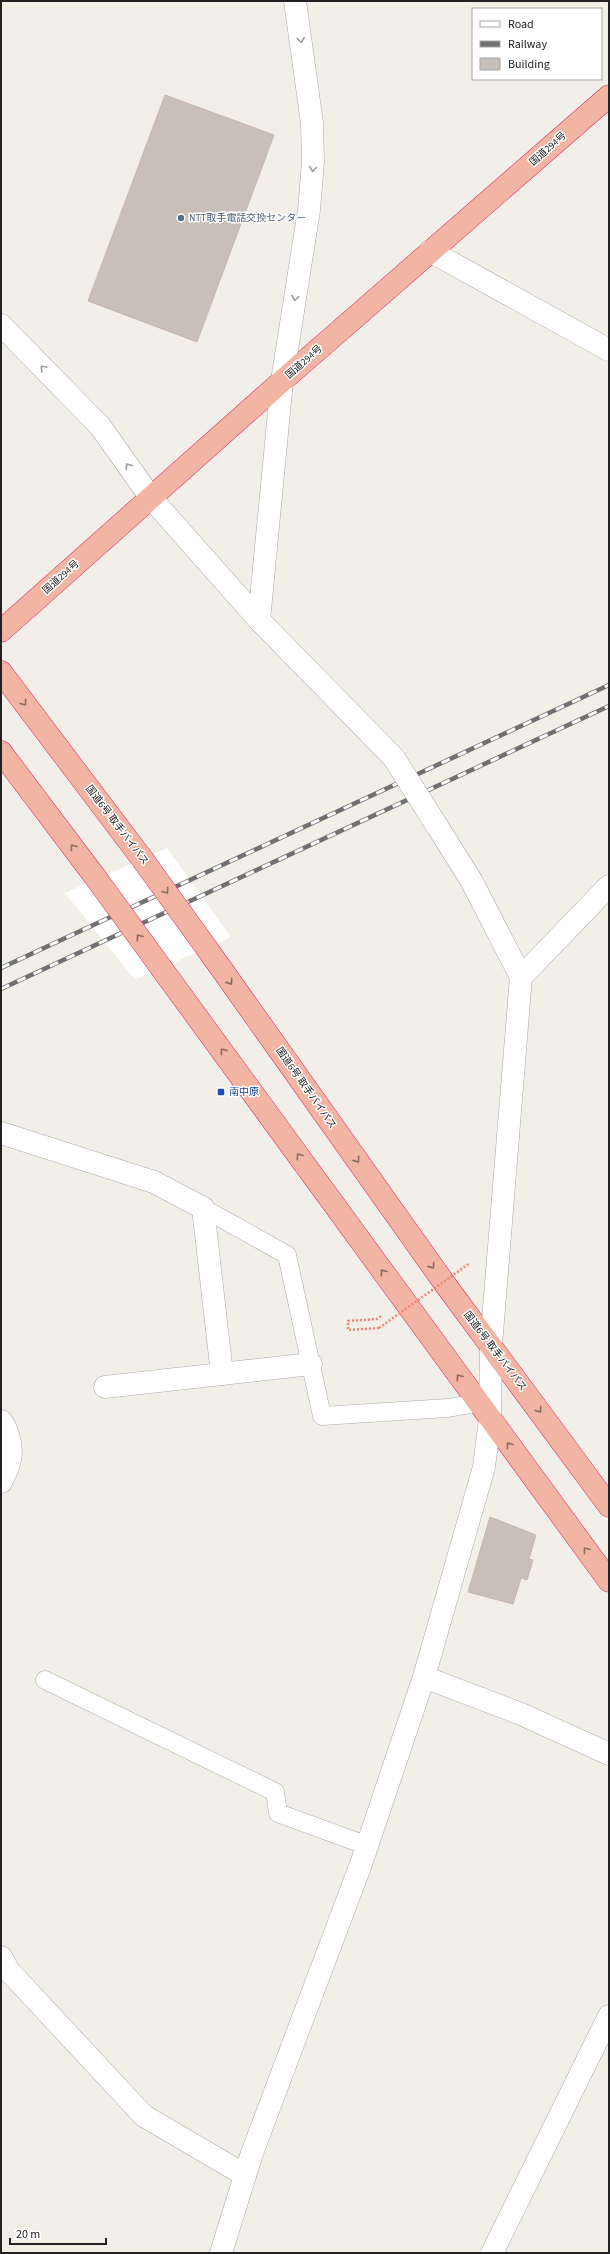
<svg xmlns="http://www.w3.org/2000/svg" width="610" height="2254" viewBox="0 0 610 2254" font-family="'Source Sans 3','Noto Sans JP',sans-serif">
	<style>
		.pier { fill: #fff }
		.building { fill: #c7bfb8; stroke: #c4b6ab }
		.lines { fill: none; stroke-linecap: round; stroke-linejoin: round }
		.service-casing { stroke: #a9a9a9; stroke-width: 19 }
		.minor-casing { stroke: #a9a9a9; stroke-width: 23 }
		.tertiary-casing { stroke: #a9a9a9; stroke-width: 23 }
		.trunk-casing { stroke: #dc2a67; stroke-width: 23 }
		.path { stroke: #fa8072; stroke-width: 2.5; stroke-dasharray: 2 2; stroke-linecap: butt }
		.service { stroke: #fff; stroke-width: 18 }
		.minor { stroke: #fff; stroke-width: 22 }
		.tertiary { stroke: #fff; stroke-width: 22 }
		.trunk { stroke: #f2b4a3; stroke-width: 22 }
		.rail-casing { stroke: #707070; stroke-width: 4.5 }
		.rail { stroke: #fff; stroke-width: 3; stroke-dasharray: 9; stroke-linecap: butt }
		.minor-bridge-casing { stroke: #a9a9a9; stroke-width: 23; stroke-linecap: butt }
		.trunk-bridge-casing { stroke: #dc2a67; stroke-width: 23; stroke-linecap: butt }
		.path-bridge { stroke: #fa8072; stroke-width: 2.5; stroke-dasharray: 2 2; stroke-linecap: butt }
		.minor-bridge { stroke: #fff; stroke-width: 22 }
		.trunk-bridge { stroke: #f2b4a3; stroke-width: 22 }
		.oneway { stroke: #9c9c9c }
		.oneway2 { stroke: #8a6b62 }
		.service-dot { fill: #5c6f8a; stroke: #fff; stroke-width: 1.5 }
		.transit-dot { fill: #1a4fb4; stroke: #fff; stroke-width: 1.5 }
		.labels { text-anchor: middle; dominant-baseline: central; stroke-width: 3; stroke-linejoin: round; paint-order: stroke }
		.street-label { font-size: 10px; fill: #222; stroke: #fff }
		.service-label { font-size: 10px; fill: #4e5e75; stroke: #fff; text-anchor: start }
		.transit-label { font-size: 10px; fill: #164399; stroke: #fff; text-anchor: start }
	</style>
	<rect width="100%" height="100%" fill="#f2efe9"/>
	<path class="pier" d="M167,848L231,937L135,980L65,893Z"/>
	<g class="building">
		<path d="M165,95L274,135L197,342L88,301Z"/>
		<path d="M490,1517L536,1535L529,1559L533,1560L527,1580L521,1578L513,1604L468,1592Z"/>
	</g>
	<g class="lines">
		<g class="service-casing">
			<g id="service">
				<path d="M203,1208L287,1255L322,1416L448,1408L477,1403"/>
				<path d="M45,1680L275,1792L278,1813L368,1846"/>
			</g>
		</g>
		<g class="minor-casing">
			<g id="minor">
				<path d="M430,251L609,350"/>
				<path d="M1,325L100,426L151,498L259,620L394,758"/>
				<path d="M259,620L282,381L309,210L313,162L312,123L295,1"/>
				<path d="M437,826L471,880L521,977L491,1345"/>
				<path d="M521,977L609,886"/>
				<path d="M1,1133L154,1182L203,1208L222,1374"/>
				<path d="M105,1387L311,1364"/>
				<path d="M1,1421C5,1425 6,1429 8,1435C14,1453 10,1465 1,1482"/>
				<path d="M424,1677L521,1714L609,1754"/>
				<path d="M1,1957L9,1971L144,2116L245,2175"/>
				<path d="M492,2253L609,2016"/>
			</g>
		</g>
		<g class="tertiary-casing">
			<path id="tertiary" d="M221,2253L252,2153L361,1864L424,1677L484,1467L490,1420L491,1345"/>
		</g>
		<g class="trunk-casing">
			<g id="trunk">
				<path d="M1,631L282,381L609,96"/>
				<path d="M1,672L143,860"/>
				<path d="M1,752L96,878"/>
				<path d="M208,950L445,1284L609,1506"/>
				<path d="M162,969L609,1581"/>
			</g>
		</g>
		<path class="path" d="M379,1328L348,1330V1321L377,1319L381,1316"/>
		<use href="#service" class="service"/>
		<use href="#minor" class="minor"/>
		<use href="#tertiary" class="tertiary"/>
		<use href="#trunk" class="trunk"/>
		<g class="rail-casing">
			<g id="rail">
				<path d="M1,968L609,685"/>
				<path d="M1,989L609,706"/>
			</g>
		</g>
		<use href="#rail" class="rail"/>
		<g class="minor-bridge-casing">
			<path id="minor-bridge" d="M394,758L437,826"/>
		</g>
		<g class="trunk-bridge-casing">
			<g id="trunk-bridge">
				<path d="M143,860L208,950"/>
				<path d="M96,878L162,969"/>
			</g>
		</g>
		<path class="path-bridge" d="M379,1328L470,1263"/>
		<use href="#minor-bridge" class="minor-bridge"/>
		<use href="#trunk-bridge" class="trunk-bridge"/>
	</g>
	<defs><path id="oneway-chevron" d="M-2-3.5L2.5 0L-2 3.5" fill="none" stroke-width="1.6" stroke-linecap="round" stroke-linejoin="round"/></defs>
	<g class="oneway">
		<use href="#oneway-chevron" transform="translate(301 40) rotate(83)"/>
		<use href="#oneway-chevron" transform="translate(313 169) rotate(95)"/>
		<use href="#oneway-chevron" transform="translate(295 298) rotate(99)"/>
		<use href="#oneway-chevron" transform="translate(43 368) rotate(-134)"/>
		<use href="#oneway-chevron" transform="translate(128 466) rotate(-126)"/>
	</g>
	<g class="oneway2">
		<use href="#oneway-chevron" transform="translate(24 703) rotate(53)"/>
		<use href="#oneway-chevron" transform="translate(73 847) rotate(-127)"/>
		<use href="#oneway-chevron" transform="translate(166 891) rotate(54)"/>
		<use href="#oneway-chevron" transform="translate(139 937) rotate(-126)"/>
		<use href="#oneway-chevron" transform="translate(230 982) rotate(55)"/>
		<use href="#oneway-chevron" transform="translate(223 1051) rotate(-126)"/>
		<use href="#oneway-chevron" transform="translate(299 1156) rotate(-126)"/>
		<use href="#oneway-chevron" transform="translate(357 1160) rotate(55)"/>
		<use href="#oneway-chevron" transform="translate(432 1266) rotate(55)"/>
		<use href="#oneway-chevron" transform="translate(383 1272) rotate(-126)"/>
		<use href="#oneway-chevron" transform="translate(459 1377) rotate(-126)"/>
		<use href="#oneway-chevron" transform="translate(539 1410) rotate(54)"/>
		<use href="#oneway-chevron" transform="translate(509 1445) rotate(-126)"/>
		<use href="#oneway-chevron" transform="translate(586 1550) rotate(-127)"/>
	</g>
	<circle class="service-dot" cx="181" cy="218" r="4"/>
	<rect class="transit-dot" x="217" y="1088" width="8" height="8" rx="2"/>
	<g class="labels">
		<g class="street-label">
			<text transform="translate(548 149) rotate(-41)">国道294号</text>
			<text transform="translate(304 362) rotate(-41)">国道294号</text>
			<text transform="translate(61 577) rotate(-42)">国道294号</text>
			<text transform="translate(117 825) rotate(53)">国道6号 取手バイパス</text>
			<text transform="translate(306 1088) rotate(55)">国道6号 取手バイパス</text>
			<text transform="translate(495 1351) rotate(53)">国道6号 取手バイパス</text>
		</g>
		<g class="service-label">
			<text x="189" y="218">NTT取手電話交換センター</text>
		</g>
		<g class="transit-label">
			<text x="229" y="1092">南中原</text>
		</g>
	</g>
	<rect width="610" height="2254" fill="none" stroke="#222222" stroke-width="4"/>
	<rect x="472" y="8" width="130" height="72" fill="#ffffff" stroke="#a7a7a7"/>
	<rect x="480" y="21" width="20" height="6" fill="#ffffff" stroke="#a7a7a7"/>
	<text x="508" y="28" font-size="12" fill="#222222">Road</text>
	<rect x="480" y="41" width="20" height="6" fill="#707070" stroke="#a7a7a7"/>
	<text x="508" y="48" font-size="12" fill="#222222">Railway</text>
	<rect x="480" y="58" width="20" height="12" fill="#c7bfb8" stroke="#a7a7a7"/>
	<text x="508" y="68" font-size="12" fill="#222222">Building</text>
	<path d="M10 2238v6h96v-6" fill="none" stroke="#222222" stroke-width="2"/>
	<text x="16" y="2238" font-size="12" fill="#222222" stroke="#ffffff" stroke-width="3" paint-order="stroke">20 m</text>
</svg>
